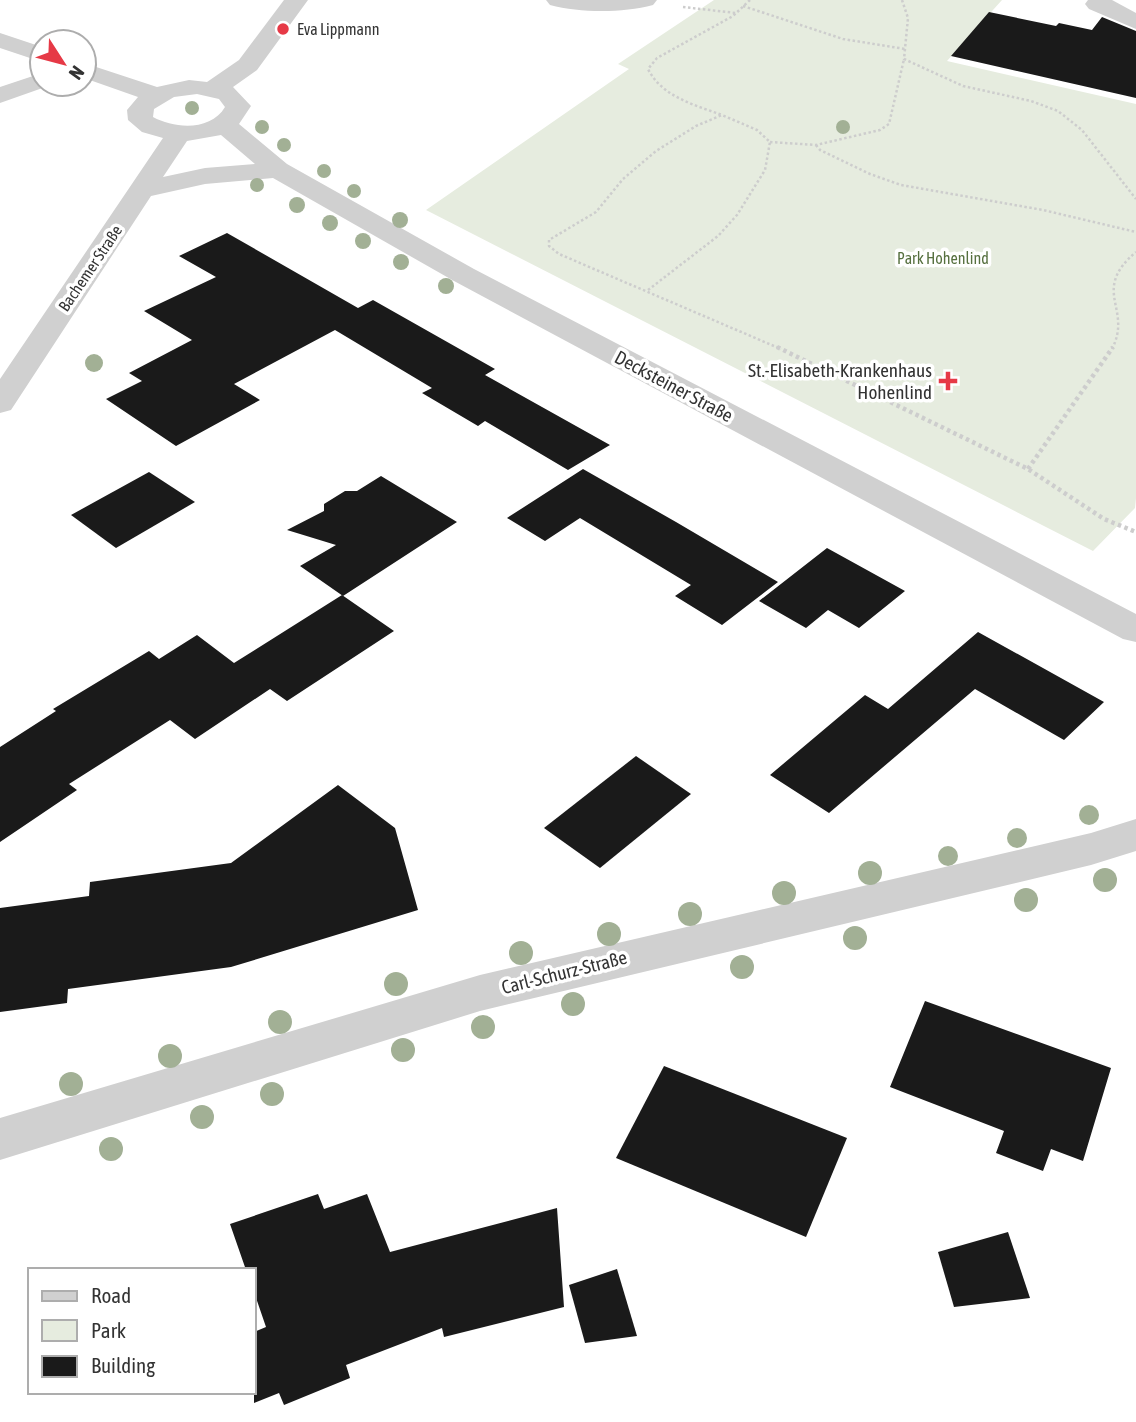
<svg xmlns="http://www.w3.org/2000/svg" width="1136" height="1422" viewBox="0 0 1136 1422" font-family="'Asap Condensed',sans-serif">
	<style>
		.green { fill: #e6ecdf }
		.building { fill: #1a1a1a }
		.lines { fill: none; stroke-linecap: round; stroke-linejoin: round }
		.path-far1 { stroke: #cdcdcd; stroke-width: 2.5; stroke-dasharray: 2.5 2.5; stroke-linecap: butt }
		.path { stroke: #cdcdcd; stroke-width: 4.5; stroke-dasharray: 3.5 3.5; stroke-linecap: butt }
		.minor { fill: #d0d0d0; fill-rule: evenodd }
		.tree { fill: #a2b095 }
		.poi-dot { fill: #e63946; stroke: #fff; stroke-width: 2.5 }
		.labels { text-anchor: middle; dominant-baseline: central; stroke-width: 7; stroke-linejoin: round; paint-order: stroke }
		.far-poi-label { font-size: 16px; fill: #333; stroke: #fff; text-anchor: start }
		.far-park-label { font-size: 16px; fill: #56703f; stroke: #fff }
		.far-street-label { font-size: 16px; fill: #333; stroke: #fff }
		.poi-label { font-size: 19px; fill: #333; stroke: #fff; text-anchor: end }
		.street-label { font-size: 19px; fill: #333; stroke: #fff }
	</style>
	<rect width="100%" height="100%" fill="#fff"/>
	<path class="green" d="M714,0H1002L947,61L1136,104V498L1135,508L1093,551L426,210L629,69L618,64Z"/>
	<g class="building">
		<path d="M989,12L1056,26L1059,23L1092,30L1102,17L1136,31V98L951,56Z"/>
		<path d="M227,233L358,308L373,300L495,369L485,375L610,445L568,470L485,421L478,426L422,393L432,388L335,330L234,384L260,400L176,446L106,399L142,381L129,373L192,340L144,311L216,277L179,256Z"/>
		<path d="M583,469L676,522L778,582L722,625L675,596L691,585L580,518L545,541L507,518Z"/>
		<path d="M149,472L195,502L116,548L71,515Z"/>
		<path d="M381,476L457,522L343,596L300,566L336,545L287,530L324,511V504L345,491H357Z"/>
		<path d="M827,548L905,591L859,628L828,610L806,628L759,601Z"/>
		<path d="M342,595L394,631L287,701L270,689L195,739L170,720L69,784L77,790L0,842V747L56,711L53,709L149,651L159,659L197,635L234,663Z"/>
		<path d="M978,632L1104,702L1064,740L975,689L829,813L770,775L865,695L888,709Z"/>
		<path d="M636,756L691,794L600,868L544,828Z"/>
		<path d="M338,785L395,828L418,910L231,967L68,989L67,1003L0,1012V908L89,896L90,882L231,863Z"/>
		<path d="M925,1001L1111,1068L1083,1161L1051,1149L1043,1171L996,1153L1004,1131L890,1087Z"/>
		<path d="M664,1066L847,1138L806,1237L616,1158Z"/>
		<path d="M318,1194L324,1209L367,1194L390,1252L557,1208L564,1307L444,1337L442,1328L346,1365L350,1378L284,1405L279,1393L254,1403V1332L266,1327L254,1292V1270H246L230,1224Z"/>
		<path d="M1008,1232L1030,1298L954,1307L938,1252Z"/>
		<path d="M617,1269L637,1336L585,1343L569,1285Z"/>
	</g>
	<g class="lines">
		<g class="path-far1">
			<path d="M750,0L733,16L657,58L648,69C662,97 695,105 722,115L696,126L656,151L623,179L596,212L549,240V246L559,254L781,349"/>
			<path d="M902,0L908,18L904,59L963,86L1031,101L1058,111L1082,130L1136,199"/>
			<path d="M743,6L843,39L905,49"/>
			<path d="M683,7L736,13"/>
			<path d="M770,142L816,145L880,130L889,124L904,59"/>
			<path d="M816,145L820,150L870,174L901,185L1043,210L1136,232"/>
			<path d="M648,290L718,236L737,215L765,170L770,142L757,130L722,115"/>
			<path d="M1112,349C1133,308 1090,291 1136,252"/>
		</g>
		<g class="path">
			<path d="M777,347L1028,469L1104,519L1136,532"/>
			<path d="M1028,469L1113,347"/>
		</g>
		<g class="minor">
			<path d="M284,0H308L257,70L233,87L251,106L239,124L287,164L474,269L1136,614V642L1123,639L454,281L273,178L205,184L151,196L11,410L0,413V379L163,138L142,132L128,120L127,110L138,97L84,78V63L157,87L189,80L207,82L239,60ZM197,94L219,99L225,107C211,131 175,129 153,117L154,109L174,97ZM221,135L255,164L205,168L163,177L187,141Z"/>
			<path d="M546,0H657L653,5C622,13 581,13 550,5Z"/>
			<path d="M1088,0H1112L1136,13V29L1089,9L1085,4Z"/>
			<path d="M0,33L42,47V62L0,48Z"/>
			<path d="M42,73V84L51,85L0,103V87Z"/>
			<path d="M1136,819V851L1091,865L480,1011L0,1160V1118L480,975L1091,833Z"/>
		</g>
	</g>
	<g class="tree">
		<circle cx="192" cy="108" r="7"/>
		<circle cx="262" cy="127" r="7"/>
		<circle cx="843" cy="127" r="7"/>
		<circle cx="284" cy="145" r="7"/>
		<circle cx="324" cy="171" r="7"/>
		<circle cx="257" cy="185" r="7"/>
		<circle cx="354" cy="191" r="7"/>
		<circle cx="297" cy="205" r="8"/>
		<circle cx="400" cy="220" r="8"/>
		<circle cx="330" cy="223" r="8"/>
		<circle cx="363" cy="241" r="8"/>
		<circle cx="401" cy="262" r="8"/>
		<circle cx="446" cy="286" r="8"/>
		<circle cx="94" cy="363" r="9"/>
		<circle cx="1089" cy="815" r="10"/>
		<circle cx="1017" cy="838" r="10"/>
		<circle cx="948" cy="856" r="10"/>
		<circle cx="870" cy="873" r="12"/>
		<circle cx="1105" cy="880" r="12"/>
		<circle cx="784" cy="893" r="12"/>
		<circle cx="1026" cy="900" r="12"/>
		<circle cx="690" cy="914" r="12"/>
		<circle cx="609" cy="934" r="12"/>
		<circle cx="855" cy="938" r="12"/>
		<circle cx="521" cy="953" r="12"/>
		<circle cx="742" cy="967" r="12"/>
		<circle cx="396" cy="984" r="12"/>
		<circle cx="573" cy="1004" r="12"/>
		<circle cx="280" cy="1022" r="12"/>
		<circle cx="483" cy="1027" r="12"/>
		<circle cx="403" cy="1050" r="12"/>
		<circle cx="170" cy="1056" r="12"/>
		<circle cx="71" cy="1084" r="12"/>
		<circle cx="272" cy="1094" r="12"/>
		<circle cx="202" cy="1117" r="12"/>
		<circle cx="111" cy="1149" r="12"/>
	</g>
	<g class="poi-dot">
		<circle cx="283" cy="29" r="7"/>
		<path d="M944.5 370.5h7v7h7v7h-7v7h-7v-7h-7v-7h7z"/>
	</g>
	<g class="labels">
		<g class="far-poi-label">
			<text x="297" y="29">Eva Lippmann</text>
		</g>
		<g class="far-park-label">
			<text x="943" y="258">Park Hohenlind</text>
		</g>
		<g class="far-street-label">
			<text transform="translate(90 268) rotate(-56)">Bachemer Straße</text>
		</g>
		<g class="poi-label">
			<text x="932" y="370">St.-Elisabeth-Krankenhaus<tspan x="932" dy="22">Hohenlind</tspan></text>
		</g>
		<g class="street-label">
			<text transform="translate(674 386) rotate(28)">Decksteiner Straße</text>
			<text transform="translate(564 972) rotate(-14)">Carl-Schurz-Straße</text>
		</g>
	</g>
	<rect x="28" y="1268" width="228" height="126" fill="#ffffff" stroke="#adadad" stroke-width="2"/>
	<rect x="42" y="1291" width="35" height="10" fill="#d0d0d0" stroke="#adadad" stroke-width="2"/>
	<text x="91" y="1303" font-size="21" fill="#333333">Road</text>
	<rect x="42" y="1320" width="35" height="21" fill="#e6ecdf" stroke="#adadad" stroke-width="2"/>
	<text x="91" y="1338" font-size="21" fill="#333333">Park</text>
	<rect x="42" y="1356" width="35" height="21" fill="#1a1a1a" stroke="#adadad" stroke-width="2"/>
	<text x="91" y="1373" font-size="21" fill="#333333">Building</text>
	<g transform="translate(63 63) rotate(126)"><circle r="33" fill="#ffffff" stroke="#adadad" stroke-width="2"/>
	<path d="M0-5L12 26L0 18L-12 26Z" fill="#e63946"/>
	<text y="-10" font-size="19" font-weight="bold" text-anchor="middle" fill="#333333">N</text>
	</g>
</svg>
